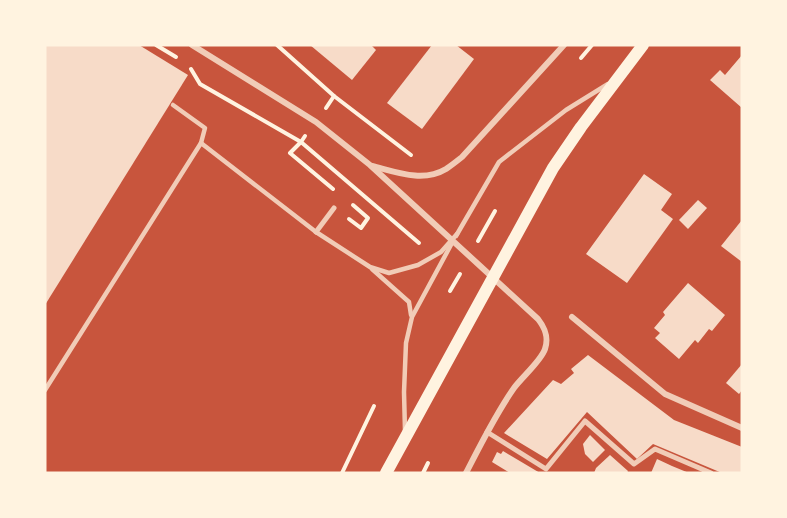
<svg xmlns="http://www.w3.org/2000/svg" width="787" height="518" viewBox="0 0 787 518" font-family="'Libre Baskerville',serif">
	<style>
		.building { fill: #f7dbc8 }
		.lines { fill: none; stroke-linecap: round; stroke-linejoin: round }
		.path { stroke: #fff3e0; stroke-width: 4 }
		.service { stroke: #f1ccb7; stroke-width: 4.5 }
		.pedestrian { stroke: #f1ccb7; stroke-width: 5 }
		.minor { stroke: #f1ccb7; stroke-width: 6 }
		.secondary { stroke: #fff3e0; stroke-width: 12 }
	</style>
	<rect width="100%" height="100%" fill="#c8553d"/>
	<g class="building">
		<path d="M45,45H139L188,75L45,305Z"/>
		<path d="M310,45H371L376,50L352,80Z"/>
		<path d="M432,45H456L474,59L422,129L387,103Z"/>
		<path d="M742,55V108L710,80L720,70L725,75Z"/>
		<path d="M644,174L672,194L661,210L673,219L627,283L586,254Z"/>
		<path d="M698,200L707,208L688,229L679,220Z"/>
		<path d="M742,220V262L721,246Z"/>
		<path d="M688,283L725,315L712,331L709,329L698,343L695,340L679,359L655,338L660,333L654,328L665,315L663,312Z"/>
		<path d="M588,355L674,420L742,447V473H722L653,444L637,459L587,412L547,459L504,433L553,380L561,384L574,373L571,369Z"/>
		<path d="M742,364V390L739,394L726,383Z"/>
		<path d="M590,435L605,450L593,462L585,454L583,444Z"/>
		<path d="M503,451L540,473H510L492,462L497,452L501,454Z"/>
		<path d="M610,455L628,471L627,473H594L596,468Z"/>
		<path d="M657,459L672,466L689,473H651Z"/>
	</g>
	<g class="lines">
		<g class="path">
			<path d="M156,45L176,57"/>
			<path d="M277,45L334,96L411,155"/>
			<path d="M581,58L592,45"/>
			<path d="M191,69L200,84L301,142L290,153L333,189"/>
			<path d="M326,108L334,96"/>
			<path d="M305,136L301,142L419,243"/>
			<path d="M349,219L361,228L368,218L353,205"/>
			<path d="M478,241L495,211"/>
			<path d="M450,291L460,274"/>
			<path d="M342,473L374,406"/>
			<path d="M423,473L428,463"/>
		</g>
		<g class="service">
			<path d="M173,105L205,128L201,143"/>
			<path d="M456,236L499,162L566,110L608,84"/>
			<path d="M372,269L409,302L411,315"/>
			<path d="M45,390L201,143L316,232L370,267L389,273L418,265L441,252L457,234"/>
			<path d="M405,431L404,392L406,343L412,317L452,243"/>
		</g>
		<g class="pedestrian">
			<path d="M316,232L334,208"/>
			<path d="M487,432L546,469L585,421L634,464L655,449L711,473"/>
		</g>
		<g class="minor">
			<path d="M192,45L316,122L370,165L538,319C545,328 549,337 545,349C541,361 522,377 514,388C495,415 481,444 466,473"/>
			<path d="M372,166C396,172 423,183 446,169C452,165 457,161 462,157L564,45"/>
			<path d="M572,317L665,394L742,428"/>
		</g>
		<path class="secondary" d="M386,473L553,168L581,127L643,45"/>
	</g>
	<rect width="787" height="518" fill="none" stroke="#fff3e0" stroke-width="93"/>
</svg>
